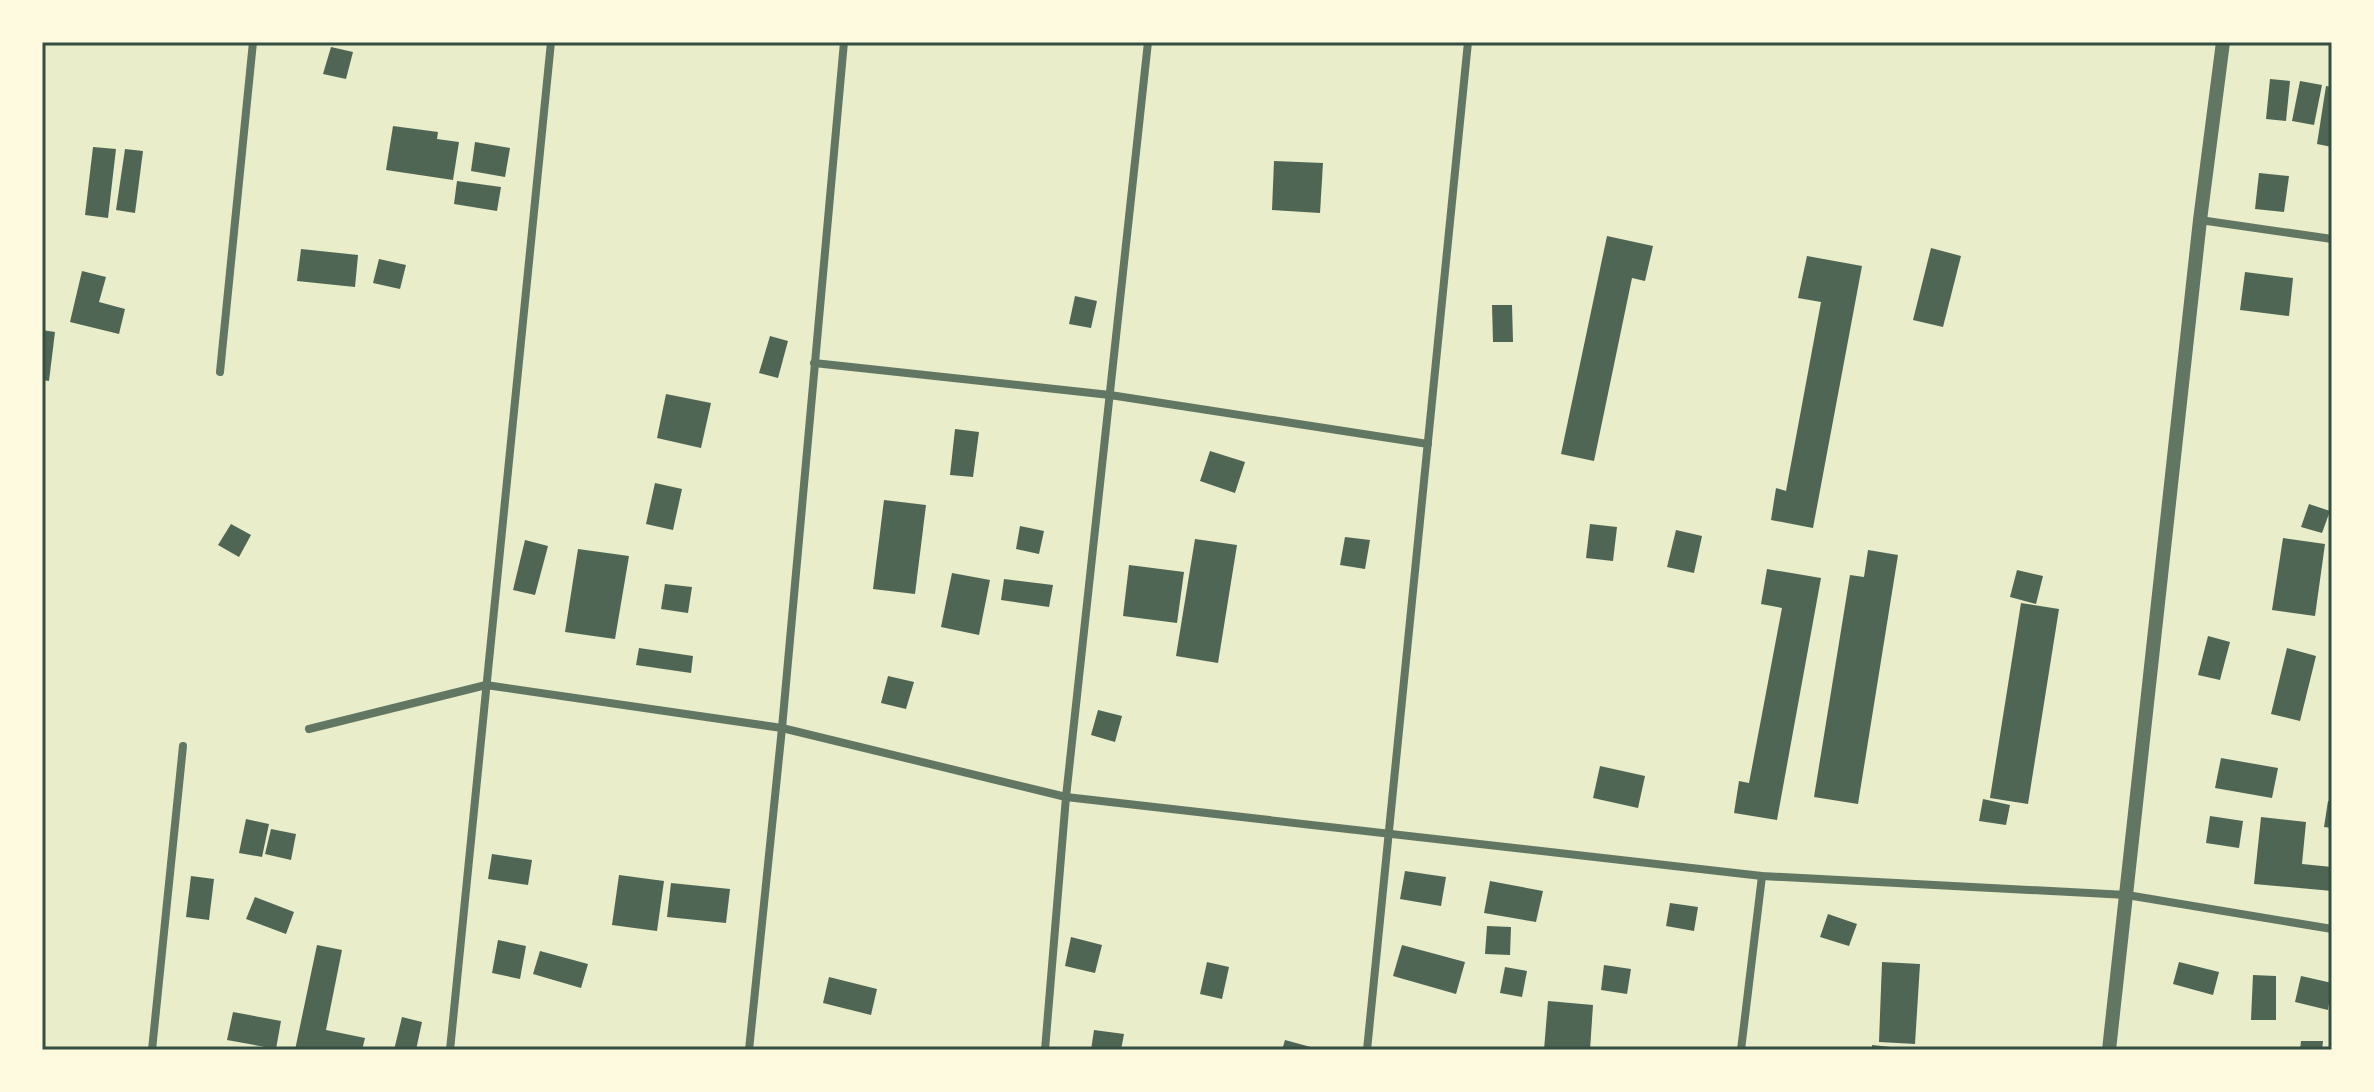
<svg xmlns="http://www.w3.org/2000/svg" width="2374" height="1092" viewBox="0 0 2374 1092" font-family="'Asap Condensed',sans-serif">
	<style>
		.building { fill: #4f6655 }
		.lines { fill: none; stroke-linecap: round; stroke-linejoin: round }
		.minor { stroke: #617663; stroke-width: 8 }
		.tertiary { stroke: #617663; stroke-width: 14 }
		.neatline { fill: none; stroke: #344e41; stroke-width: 3 }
	</style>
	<rect width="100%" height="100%" fill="#e9edc9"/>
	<g class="building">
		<path d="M331,47L353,52L346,79L323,74Z"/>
		<path d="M2270,79L2290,81L2286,121L2266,119Z"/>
		<path d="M2300,81L2322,85L2314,125L2292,121Z"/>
		<path d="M2326,86L2332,87V147L2317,144Z"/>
		<path d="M393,126L438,132L437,139L459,142L453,180L386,170Z"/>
		<path d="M475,142L510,148L505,177L471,171Z"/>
		<path d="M93,147L116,149L108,218L85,215Z"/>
		<path d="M125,149L143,151L135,213L116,210Z"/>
		<path d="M1274,161L1323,163L1320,213L1272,210Z"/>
		<path d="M2259,173L2289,176L2284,212L2255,209Z"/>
		<path d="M457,181L501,187L497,211L454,204Z"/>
		<path d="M1607,236L1653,246L1645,281L1632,278L1594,461L1561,454Z"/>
		<path d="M1931,248L1961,256L1943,327L1913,320Z"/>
		<path d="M301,249L358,255L355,287L297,281Z"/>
		<path d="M1807,256L1862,266L1813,528L1771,520L1776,488L1786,491L1821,302L1798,298Z"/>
		<path d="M379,259L406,265L400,289L373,283Z"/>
		<path d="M82,271L106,277L99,302L125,309L119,334L70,322Z"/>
		<path d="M2245,272L2293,278L2289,316L2240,310Z"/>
		<path d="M1075,296L1097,301L1091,328L1069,324Z"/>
		<path d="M1492,305H1512L1513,342H1493Z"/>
		<path d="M42,330L55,332L49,381L42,380Z"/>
		<path d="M770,336L788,341L778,378L759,373Z"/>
		<path d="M666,394L711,403L701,448L657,438Z"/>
		<path d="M955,429L979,432L973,477L950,475Z"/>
		<path d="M1210,451L1245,462L1235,493L1200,481Z"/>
		<path d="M655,483L682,489L673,530L646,524Z"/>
		<path d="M884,500L926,505L915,594L873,589Z"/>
		<path d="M2309,504L2330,511L2322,533L2301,527Z"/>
		<path d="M231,524L251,535L239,557L218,545Z"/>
		<path d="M1590,524L1617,527L1613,561L1586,558Z"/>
		<path d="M1020,526L1044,531L1039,554L1016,549Z"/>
		<path d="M1676,530L1702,536L1694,573L1667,567Z"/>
		<path d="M1345,537L1370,540L1365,569L1340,565Z"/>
		<path d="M2283,538L2325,544L2315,616L2272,610Z"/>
		<path d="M1195,539L1237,545L1218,663L1176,656Z"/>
		<path d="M525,540L548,546L535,595L513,590Z"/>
		<path d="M578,549L629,556L615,639L565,632Z"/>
		<path d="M1868,550L1898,555L1858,804L1814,797L1850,575L1864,577Z"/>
		<path d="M1129,565L1184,572L1177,623L1123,616Z"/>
		<path d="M1767,569L1821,578L1777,820L1734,813L1739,781L1749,783L1782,608L1761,604Z"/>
		<path d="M2017,570L2043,576L2036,604L2010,597Z"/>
		<path d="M952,573L990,580L979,635L941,627Z"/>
		<path d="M1004,579L1053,585L1049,607L1001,600Z"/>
		<path d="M665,584L692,587L688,613L661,609Z"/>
		<path d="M2021,603L2059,609L2028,804L1990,798Z"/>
		<path d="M2208,636L2230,642L2220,680L2198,675Z"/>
		<path d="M639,648L693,656L691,673L636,665Z"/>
		<path d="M2287,648L2316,656L2300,721L2271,714Z"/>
		<path d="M888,676L914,682L906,709L881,703Z"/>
		<path d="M1098,710L1122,716L1115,742L1091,735Z"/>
		<path d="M2221,758L2278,768L2272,798L2215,788Z"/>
		<path d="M1600,766L1645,776L1638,808L1593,798Z"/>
		<path d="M1983,799L2010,805L2006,825L1979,821Z"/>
		<path d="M2328,801L2332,802V828L2324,827Z"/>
		<path d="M2210,816L2243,821L2239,848L2206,843Z"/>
		<path d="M2261,817L2306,822L2302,864L2332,867V891L2254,884Z"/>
		<path d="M246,819L269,824L262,857L239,853Z"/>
		<path d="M271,829L296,834L291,860L265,854Z"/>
		<path d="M492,854L532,860L528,885L488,879Z"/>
		<path d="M1405,871L1446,877L1441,906L1400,899Z"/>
		<path d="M619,875L664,881L657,931L612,925Z"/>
		<path d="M191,876L214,879L209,920L186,917Z"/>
		<path d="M1490,881L1543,891L1536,922L1484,913Z"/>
		<path d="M671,883L730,889L726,923L667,917Z"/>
		<path d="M255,897L294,912L286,934L246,919Z"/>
		<path d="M1670,903L1698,907L1694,931L1666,926Z"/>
		<path d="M1828,914L1857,924L1849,946L1820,937Z"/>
		<path d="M1487,926L1511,927L1510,955L1485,954Z"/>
		<path d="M1071,937L1102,945L1095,973L1065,966Z"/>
		<path d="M498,940L526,946L520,979L492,973Z"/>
		<path d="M317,945L342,950L326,1030L365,1038L362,1050H295Z"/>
		<path d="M1402,945L1465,962L1456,994L1393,976Z"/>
		<path d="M540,951L588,964L581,988L533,974Z"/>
		<path d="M1207,962L1229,967L1222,999L1200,994Z"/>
		<path d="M1882,962L1920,964L1915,1044L1879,1042Z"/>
		<path d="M2179,962L2219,972L2213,995L2173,984Z"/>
		<path d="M1604,965L1631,969L1627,994L1601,990Z"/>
		<path d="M1505,967L1527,971L1522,997L1500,993Z"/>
		<path d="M2253,975L2276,976V1020H2251Z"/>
		<path d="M2301,976L2332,983L2328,1010L2295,1002Z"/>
		<path d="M829,977L877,989L871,1015L823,1003Z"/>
		<path d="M1548,1001L1593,1005L1590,1050H1544Z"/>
		<path d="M233,1012L281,1021L276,1049L227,1040Z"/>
		<path d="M402,1017L422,1022L416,1050H394Z"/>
		<path d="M1094,1030L1124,1034L1121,1050H1091Z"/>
		<path d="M1285,1040L1318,1049V1050H1282Z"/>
		<path d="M2301,1041H2323L2322,1050H2300Z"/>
		<path d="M1872,1045L1900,1048V1050H1872Z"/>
	</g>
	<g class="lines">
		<g class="minor">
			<path d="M2200,220L2332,239"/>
			<path d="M814,363L1110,395L1428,444"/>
			<path d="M220,372L253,42"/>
			<path d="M309,729L486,685L782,728L1066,797L1762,876L2127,895L2332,929"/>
			<path d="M152,1050L183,746"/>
			<path d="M450,1050L551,42"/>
			<path d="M749,1050L782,728L844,42"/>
			<path d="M1045,1050L1066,797L1148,42"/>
			<path d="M1367,1050L1468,42"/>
			<path d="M1741,1050L1762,876"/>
		</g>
		<path class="tertiary" d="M2109,1050L2200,220L2223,42"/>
	</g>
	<rect width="2374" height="1092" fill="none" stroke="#fefae0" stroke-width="88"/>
	<rect x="44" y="44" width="2286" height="1004" class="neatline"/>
</svg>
